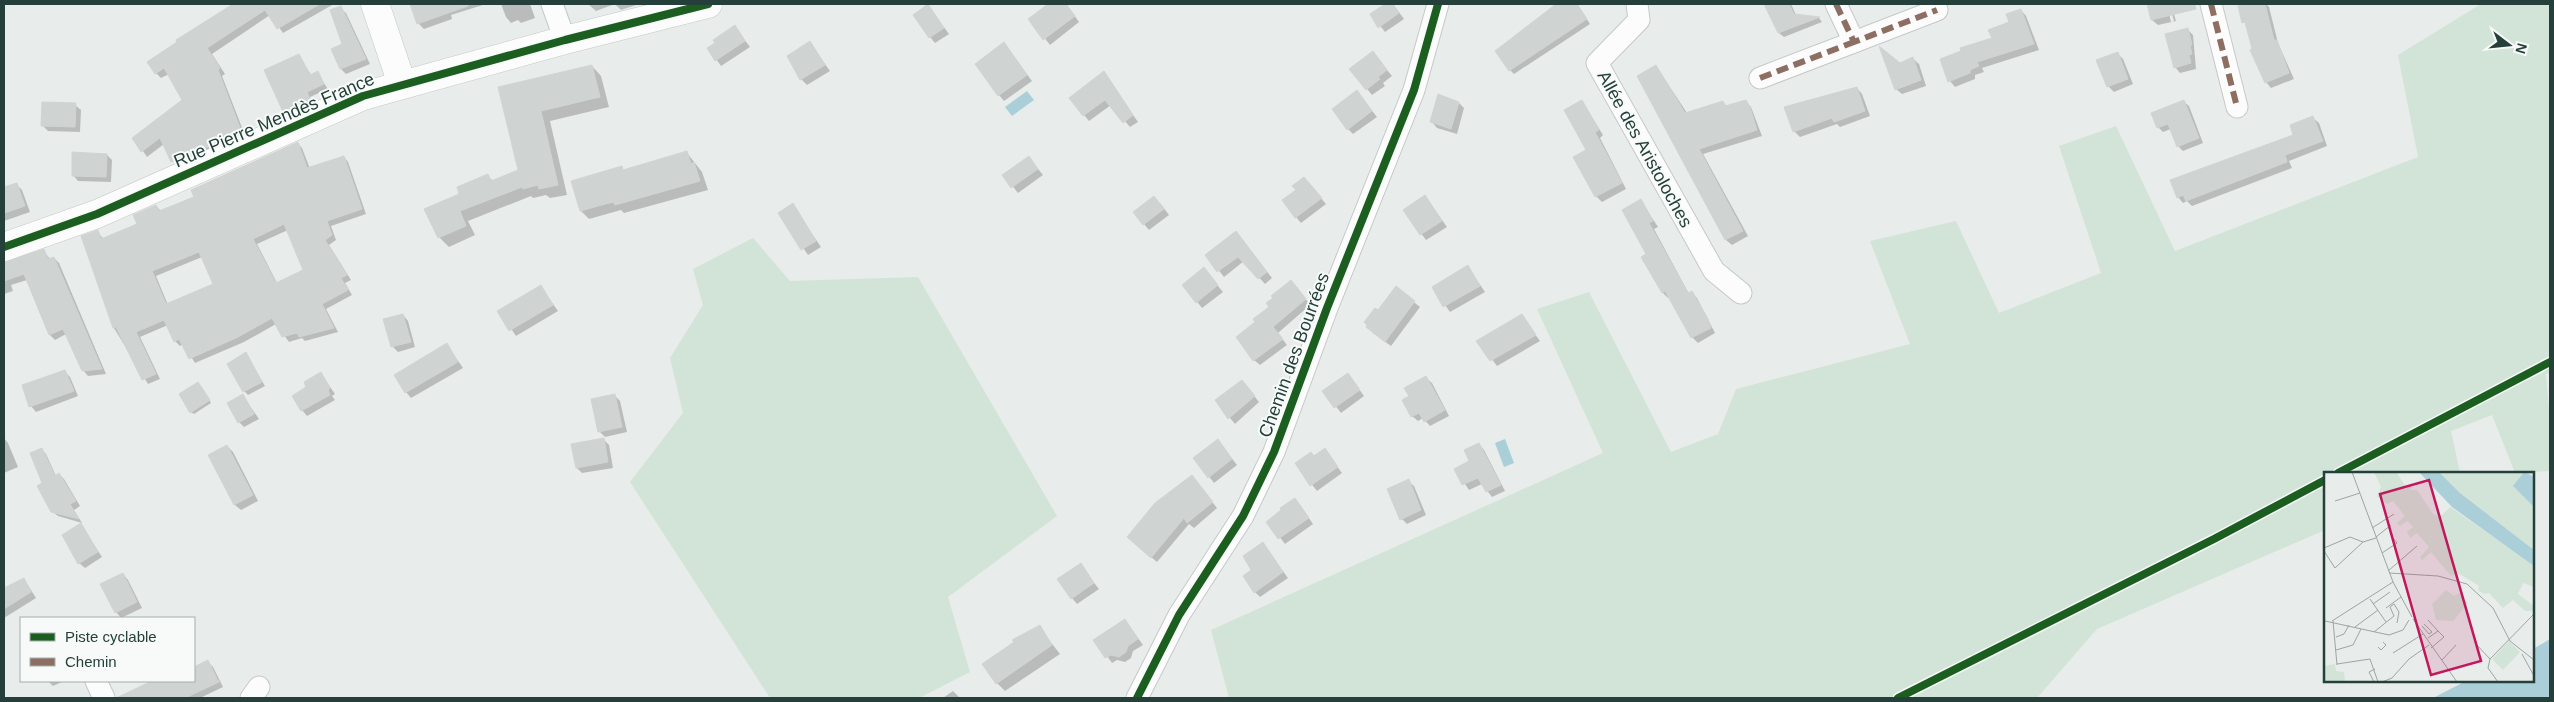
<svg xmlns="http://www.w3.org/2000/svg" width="2554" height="702" viewBox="0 0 2554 702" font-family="Helvetica,sans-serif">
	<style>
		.green { fill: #d2e4d8 }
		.water { fill: #abcfd8 }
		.shadow { fill: #0003; fill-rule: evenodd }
		.building { fill: #cfd3d2; stroke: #d0d5d3; fill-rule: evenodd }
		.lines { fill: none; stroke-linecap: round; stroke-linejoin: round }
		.street-casing { stroke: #c5c9c7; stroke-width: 23 }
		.secondary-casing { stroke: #c4c9c7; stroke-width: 29 }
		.street { stroke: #fcfcfc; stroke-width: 21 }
		.secondary { stroke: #fcfcfc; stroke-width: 28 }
		.quiet { stroke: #8d6e63; stroke-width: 6; stroke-dasharray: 12 6; stroke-linecap: butt }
		.cycleway-casing { stroke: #f7faf9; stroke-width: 11 }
		.cycleway { stroke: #1b5e20; stroke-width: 8 }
		.labels { text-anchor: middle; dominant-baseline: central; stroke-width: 4; stroke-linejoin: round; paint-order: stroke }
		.street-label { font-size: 18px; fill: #25403a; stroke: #f7faf9 }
		.inset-road { fill: none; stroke: #9aa7a4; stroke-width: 1 }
		.view { fill: #c2185b; fill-opacity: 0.15; stroke: #c2185b; stroke-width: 2.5 }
		.inset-edge { fill: none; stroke: #25403a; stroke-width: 2.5 }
	</style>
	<rect width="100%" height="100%" fill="#e8ecea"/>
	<g class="green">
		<path d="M2481,4H2550V373L2546,374L2550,421V471L2515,473L2492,415L2451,431L2460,473H2325V530L2097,629L2037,698H1229L1211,630L1603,453L1537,309L1589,292L1671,452L1718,434L1736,389L1910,344L1870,241L1956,221L1999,313L2101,273L2059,146L2116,126L2175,251L2418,157L2398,55Z"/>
		<path d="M753,238L790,281L918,277L1057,516L948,597L970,672L919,698H770L630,482L683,413L670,358L703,305L693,269Z"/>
	</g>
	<g class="water">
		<path d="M1027,91L1034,100L1012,116L1005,107Z"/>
		<path d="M1505,439L1514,463L1504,467L1495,443Z"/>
		<path d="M2550,639V698H2433L2466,681H2533V649Z"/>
	</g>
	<g class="shadow">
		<path d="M229,4H261L266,11L278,4H334L283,33L270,15L212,54L225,74L222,76L246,138L178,166L164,144L147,157L134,138L184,101L169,74L161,78L156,73L231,6Z"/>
		<path d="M411,4H486L451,15L452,19L424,29L418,23Z"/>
		<path d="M501,4H530L535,18L521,23L518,20L511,23L506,17Z"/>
		<path d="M588,4H635L636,5L621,10L615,4L596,11Z"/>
		<path d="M1050,4H1066L1079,22L1050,45L1030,19Z"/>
		<path d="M1387,4H1393L1404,19L1385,32L1371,14Z"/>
		<path d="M1558,4L1566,6L1577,4L1590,24L1514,74L1510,70L1546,12Z"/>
		<path d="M1771,4H1791L1796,15L1819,18L1822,22L1784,37L1779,33L1767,5Z"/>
		<path d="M2148,4H2167L2171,22L2174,21L2169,4H2171L2176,21L2158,25L2152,20Z"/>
		<path d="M2254,4H2266L2269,7L2278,43L2294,79L2271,88L2266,82L2240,7Z"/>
		<path d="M928,6L949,34L935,43L930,37Z"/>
		<path d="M340,8L346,13L370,64L346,74L341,69L344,45Z"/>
		<path d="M2021,10L2026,16L2039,50L1982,68L1984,72L1975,75V79L1955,87L1950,81L1963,52L1993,39Z"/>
		<path d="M735,27L750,47L721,66L709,49Z"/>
		<path d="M2188,30L2193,35L2196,69L2180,73L2175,67Z"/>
		<path d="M810,43L830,71L807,85L801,79Z"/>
		<path d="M1009,50L1032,81L1004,101L999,95Z"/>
		<path d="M1373,53L1392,76L1383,83L1385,86L1372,95L1351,69Z"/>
		<path d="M2117,53L2123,59L2133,84L2114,92L2108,86Z"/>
		<path d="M299,55L311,75L317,73L328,89L310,97L314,106L290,117L285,113Z"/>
		<path d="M1913,59L1919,64L1926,86L1902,94L1896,89L1899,64Z"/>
		<path d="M592,66L601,76L609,107L550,121L567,195L550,198L546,195L533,198L531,196L468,221L475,235L449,247L439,237L461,194L488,176L493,181L519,171L500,88Z"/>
		<path d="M1656,66L1687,113L1723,102L1727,107L1745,101L1751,107L1762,136L1703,154L1748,236L1732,245L1726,240L1638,76Z"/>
		<path d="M1104,73L1138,122L1130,127L1111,105L1089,121L1084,115Z"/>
		<path d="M1857,88L1862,94L1870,116L1840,127L1837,124L1800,137L1794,131L1786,108Z"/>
		<path d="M1357,92L1377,117L1353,134L1348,129Z"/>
		<path d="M1582,101L1603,135L1600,138L1626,189L1602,202L1596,196L1575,157L1587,150Z"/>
		<path d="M2183,101L2189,106L2203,143L2183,151L2178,146L2171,129L2163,132L2158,127Z"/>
		<path d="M1459,103L1464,108L1457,134L1437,128L1432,122Z"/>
		<path d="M75,105L81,110L80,132L48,131L42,125Z"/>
		<path d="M2313,118L2319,123L2327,146L2289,161L2292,168L2192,206L2187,201L2183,203L2178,197L2295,136Z"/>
		<path d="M298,144L302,148L310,169L344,157L348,162L366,214L331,226L336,240L329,245L351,280L345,283L352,295L326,309L338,332L305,341L302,338L289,342L276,324L244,342L195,363L183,344L180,346L175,341L168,325L140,337L160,379L148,384L114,328L98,232L104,240L139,224L156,206L162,212L196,197ZM288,230L304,270L277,283L257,244ZM202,257L215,285L168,305L156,276Z"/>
		<path d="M687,153L702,172L708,190L624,213L621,210L589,219L581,211L621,168L624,171Z"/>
		<path d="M107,155L112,160L111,182L78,181L73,175Z"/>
		<path d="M1034,164L1043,175L1018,193L1004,175Z"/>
		<path d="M16,184L22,190L30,212L4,221V189Z"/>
		<path d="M1309,184L1326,204L1301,223L1296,217Z"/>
		<path d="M1425,196L1447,227L1426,240L1404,210Z"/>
		<path d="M1641,201L1658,227L1654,229L1689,294L1692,292L1697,298L1715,333L1698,343L1692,337L1670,297L1668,298L1663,293L1648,255Z"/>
		<path d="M1160,203L1169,215L1149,230L1144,224Z"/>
		<path d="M792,205L821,247L808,255L779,213Z"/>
		<path d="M1241,238L1272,278L1265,284L1244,261L1224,277L1207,255Z"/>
		<path d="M44,251L50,259L54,258L59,263L106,374L88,376L83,370L66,334L55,340L50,335L27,280L11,285L13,291L4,294V264Z"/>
		<path d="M1467,266L1485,292L1450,312L1433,288Z"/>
		<path d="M1204,269L1223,292L1202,308L1184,285Z"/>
		<path d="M541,287L558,311L516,336L499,311Z"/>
		<path d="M1297,287L1310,305L1278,333L1287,345L1260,365L1254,360L1257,322L1271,307Z"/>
		<path d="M1396,288L1420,307L1391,346L1373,333L1379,312Z"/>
		<path d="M403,315L408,321L415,347L398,352L392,346Z"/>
		<path d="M1522,316L1540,341L1497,366L1478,341Z"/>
		<path d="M447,345L463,368L411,398L406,392Z"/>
		<path d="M246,354L265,386L248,395L244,391Z"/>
		<path d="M65,372L70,377L78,396L36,412L31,406Z"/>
		<path d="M321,374L335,394L332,396L335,400L307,416L302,410L308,388Z"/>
		<path d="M1348,374L1364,396L1341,413L1324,391Z"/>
		<path d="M1426,378L1432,383L1449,416L1430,426L1423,418L1418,421L1412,416L1411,397Z"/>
		<path d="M1242,381L1259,402L1235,424L1216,401Z"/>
		<path d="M201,386L211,403L194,414L191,412Z"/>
		<path d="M614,395L620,401L627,432L605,437L599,431Z"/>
		<path d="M243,396L259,419L244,427L239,422Z"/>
		<path d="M4,438L8,443L18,467L4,473Z"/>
		<path d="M603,439L609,445L613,468L582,473L577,468L573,445Z"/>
		<path d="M1218,441L1237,465L1214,483L1195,458Z"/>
		<path d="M1479,444L1484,450L1505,491L1492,497L1482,484L1469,490L1455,469L1471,461Z"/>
		<path d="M227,446L233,452L258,501L241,510L235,505L210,455Z"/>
		<path d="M41,449L46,454L56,476L59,474L64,479L80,506L74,510L82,523L58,516L52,511Z"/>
		<path d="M1325,450L1342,473L1317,491L1296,464Z"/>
		<path d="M1192,476L1217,508L1194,528L1189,524L1157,562L1134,543Z"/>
		<path d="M1408,481L1414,486L1426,515L1407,524L1402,519Z"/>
		<path d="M1300,505L1313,524L1285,544L1268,522Z"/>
		<path d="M81,525L102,557L85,568L79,563Z"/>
		<path d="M1263,544L1288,578L1260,597L1255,592L1253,570Z"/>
		<path d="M1080,565L1099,589L1077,604L1072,598Z"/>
		<path d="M123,574L128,580L142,608L121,618L116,612Z"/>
		<path d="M24,579L36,598L4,618V589Z"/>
		<path d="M1125,620L1143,645L1133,651L1131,658L1125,662L1117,660L1112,663L1095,640Z"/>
		<path d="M1039,627L1060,654L1005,691L997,683Z"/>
		<path d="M208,662L213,667L223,687L200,698H136L132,692L155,681L159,685L168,681H194V668Z"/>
		<path d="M48,681H64L53,686Z"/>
		<path d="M953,691L960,698H943Z"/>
	</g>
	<g class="building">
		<path d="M233,4H320L277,29L265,10L207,48L220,68L218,70L242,133L171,162L160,138L141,152L132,138L182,100L164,68L155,74L147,62L177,42L176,40Z"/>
		<path d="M410,4H468V6L417,24Z"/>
		<path d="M928,4L944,28L929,38L913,15Z"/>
		<path d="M1048,4H1066L1075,16L1043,40L1028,19Z"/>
		<path d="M1385,4H1393L1399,13L1378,28L1370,14Z"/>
		<path d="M1556,4H1577L1587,19L1509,71L1495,51Z"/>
		<path d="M1764,4H1789L1794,14L1820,17L1778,33Z"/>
		<path d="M2147,4H2195L2196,9L2151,20Z"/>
		<path d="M2249,4H2265L2274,40H2277L2289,73L2265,83L2250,50L2252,49L2245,22L2242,23L2238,6Z"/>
		<path d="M341,6L366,59L340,69L331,49L342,44L330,10Z"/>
		<path d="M2021,9L2034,44L1977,62L1979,66L1970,70V73L1948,82L1940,59L1961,51L1960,48L1992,38L1988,30L2009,22L2006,14Z"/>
		<path d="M735,25L745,41L715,61L707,48L715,43L713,40Z"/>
		<path d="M2188,28L2192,45H2190L2192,54L2189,55L2191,63L2174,68L2165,34Z"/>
		<path d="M810,41L825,65L800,80L787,56Z"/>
		<path d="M1004,42L1027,75L998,96L975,64Z"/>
		<path d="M1879,46L1900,63L1913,57L1921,80L1895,90Z"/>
		<path d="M1373,51L1387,70L1378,77L1380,79L1366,90L1349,69Z"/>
		<path d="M2118,52L2128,79L2107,87L2096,60Z"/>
		<path d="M299,54L310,75L318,71L324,84L307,92L311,102L284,114L264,70Z"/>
		<path d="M592,65L600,97L541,111L558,185L539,189L538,185L523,189L522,187L460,211L466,226L438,238L424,209L459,194L457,187L488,174L491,181L518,170L498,87Z"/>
		<path d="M1656,65L1685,113L1723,101L1725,106L1746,100L1750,107L1757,130L1699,149L1743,231L1725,240L1637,76Z"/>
		<path d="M1104,71L1133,115L1123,123L1105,100L1083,116L1069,98Z"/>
		<path d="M1857,87L1865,111L1834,122L1832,118L1793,132L1784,107Z"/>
		<path d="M1357,90L1372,111L1347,130L1332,109Z"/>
		<path d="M1438,94L1459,102L1451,129L1430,122Z"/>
		<path d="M1582,100L1599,130L1595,132L1622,183L1595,197L1573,157L1586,150L1564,110Z"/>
		<path d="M2184,100L2199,138L2177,147L2168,124L2157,128L2151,113Z"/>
		<path d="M42,102L76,103L75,127L41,126Z"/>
		<path d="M2313,116L2323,141L2285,155L2287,162L2186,201L2183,195L2177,198L2170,180L2293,135L2290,125Z"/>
		<path d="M298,142L307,168L344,156L362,209L327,221L332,235L325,240L347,275L341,278L348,290L322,304L334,328L299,337L297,333L282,337L272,318L238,337L189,359L179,339L174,342L164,320L136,332L156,374L142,380L116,327L113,328L81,236L98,230L101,239L137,224L133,215L156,205L159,211L194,197L191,190ZM284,224L303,270L276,283L253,239ZM199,252L213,284L166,304L152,271Z"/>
		<path d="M687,151L691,164L694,162L700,181L615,205L613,202L580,211L571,181L622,166L623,170Z"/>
		<path d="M72,152L107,154L106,177L72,176Z"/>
		<path d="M1029,156L1038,169L1011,188L1002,175Z"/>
		<path d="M1304,177L1322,198L1295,218L1282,200L1296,190L1292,186Z"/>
		<path d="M17,183L25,206L4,213V187Z"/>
		<path d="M1425,195L1442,221L1420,235L1403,210Z"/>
		<path d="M1154,196L1164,209L1143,225L1133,212Z"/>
		<path d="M1641,199L1653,221L1649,223L1688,293L1692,291L1708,319L1711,328L1691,338L1665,291L1662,293L1641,257L1646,254L1622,210Z"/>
		<path d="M793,203L816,241L801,250L778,213Z"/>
		<path d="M1236,231L1267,272L1258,279L1238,257L1217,272L1205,255Z"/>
		<path d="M44,249L48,259L54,257L102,369L82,371L63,329L49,335L24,274L4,281V262Z"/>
		<path d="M1468,265L1480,286L1443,307L1432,287Z"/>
		<path d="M1204,267L1218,285L1196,303L1182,285Z"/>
		<path d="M1291,280L1306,299L1273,327L1283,339L1253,361L1236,337L1255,322L1253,319L1269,307L1266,303L1273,298L1271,296Z"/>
		<path d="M541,285L553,305L509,331L497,311Z"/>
		<path d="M1396,286L1415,301L1385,342L1366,327L1367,325L1364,322L1375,308L1378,310Z"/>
		<path d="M403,314L411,342L391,347L383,319Z"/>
		<path d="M1522,314L1536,335L1490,361L1476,341Z"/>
		<path d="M447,343L458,362L405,393L394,375Z"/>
		<path d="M246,352L262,382L243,392L227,364Z"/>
		<path d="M65,370L74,391L29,407L22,385Z"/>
		<path d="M321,372L330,388L328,390L330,395L301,411L292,396L306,387L304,382Z"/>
		<path d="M1348,373L1360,390L1334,408L1322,391Z"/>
		<path d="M1426,376L1445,410L1424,422L1419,413L1411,417L1402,400L1409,396L1404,388Z"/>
		<path d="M1242,380L1255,396L1228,419L1215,400Z"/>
		<path d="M198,382L210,400L190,413L179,394Z"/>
		<path d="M243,394L254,414L238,423L227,403Z"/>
		<path d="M615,394L622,427L598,432L591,399Z"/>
		<path d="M604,438L608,462L576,468L571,444Z"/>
		<path d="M1218,439L1232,459L1208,478L1193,458Z"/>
		<path d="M1479,443L1501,485L1486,492L1478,478L1462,485L1454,469L1469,461L1464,450Z"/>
		<path d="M227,445L253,495L234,505L208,455Z"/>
		<path d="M42,448L55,476L59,473L76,501L70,504L79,519L51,512L37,486L42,483L30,453Z"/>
		<path d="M1325,448L1338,467L1310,486L1295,463L1311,452L1314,456Z"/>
		<path d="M1192,475L1213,502L1187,523L1184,518L1151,558L1127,537L1155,503Z"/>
		<path d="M1409,479L1421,510L1400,520L1387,489Z"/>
		<path d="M1295,498L1309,518L1278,539L1266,522L1281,510L1280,508Z"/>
		<path d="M81,523L98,552L78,564L62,535Z"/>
		<path d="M1263,542L1283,572L1254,593L1243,576L1251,570L1243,556Z"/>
		<path d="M1081,563L1094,583L1071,599L1057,579Z"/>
		<path d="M123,573L137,602L115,613L100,584Z"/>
		<path d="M24,578L31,592L4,609V588Z"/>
		<path d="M1125,619L1138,639L1128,646L1126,652L1119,657L1111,655L1105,658L1093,640Z"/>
		<path d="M1040,625L1052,645L996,684L982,664L1014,642L1012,640Z"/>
		<path d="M208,660L218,681H221L185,698H116L152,681H194V667Z"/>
	</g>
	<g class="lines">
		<g class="street-casing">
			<g id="street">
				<path d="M552,4L565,40"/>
				<path d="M1637,4L1639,20L1597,63L1714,271L1741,293"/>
				<path d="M1836,4L1854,42L1937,10"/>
				<path d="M2211,4L2237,107"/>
				<path d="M1760,78L1854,42"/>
				<path d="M96,681L104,698"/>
				<path d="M251,698L259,687"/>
				<path d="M1137,698L1179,615L1243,516L1274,452L1327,308L1414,90L1438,4"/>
			</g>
		</g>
		<g class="secondary-casing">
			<g id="secondary">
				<path d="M375,4L402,84"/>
				<path d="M4,247L97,214L363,96L565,40L708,4"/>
			</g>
		</g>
		<use href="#street" class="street"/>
		<use href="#secondary" class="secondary"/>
		<g class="quiet">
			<path d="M1836,4L1854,42L1937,10"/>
			<path d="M2211,4L2237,107"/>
			<path d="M1760,78L1854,42"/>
		</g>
		<g class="cycleway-casing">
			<g id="cycleway">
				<path d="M4,247L97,214L363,96L565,40L708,4"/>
				<path d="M2338,473L2550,362"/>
				<path d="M1137,698L1179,615L1243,516L1274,452L1327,308L1414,90L1438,4"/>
				<path d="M1898,698L2214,539L2325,480"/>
			</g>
		</g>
		<use href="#cycleway" class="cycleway"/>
	</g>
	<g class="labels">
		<g class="street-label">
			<text transform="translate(274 120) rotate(-23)">Rue Pierre Mendès France</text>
			<text transform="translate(1645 149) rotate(61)">Allée des Aristoloches</text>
			<text transform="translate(1294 355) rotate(-70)">Chemin des Bourrées</text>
		</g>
	</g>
	<g transform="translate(2324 472)">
		<rect width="210" height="210" fill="#e8ecea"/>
		<path d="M50,0H72L82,15L89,13L86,18H93L109,42L116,45L126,35L210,93V115L199,111L194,122L210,134V139H201L189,128L179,136L165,121L160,122L154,118L155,114L134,101L127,104L107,80L98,88L96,85L105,75L93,61L86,66L83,60L89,55L84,49L76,54L73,51L81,44L69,29L63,32L53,24L57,15ZM115,0H210V78L136,21ZM122,118L130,124L135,121L144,131L129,149L112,148L108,132ZM185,169L196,180L179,198L168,187ZM11,192L12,199L20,200L21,210H0V194Z" fill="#d2e4d8"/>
		<path d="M95,0H115L136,21L210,78V94L128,35ZM200,0L210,5V35L189,14Z" fill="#abcfd8"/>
		<path class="inset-road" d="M28,0L69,110L88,145M11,29L36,21M48,56L70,42M52,65L67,53M0,76L26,65L39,70L52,66M0,79L11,96L39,70M58,81L73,71L69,66M64,99L93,74M65,101L114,104L143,112L169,136L186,169L210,188M46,127L62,150M49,132L66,120M66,135L70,132L75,140L73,151M62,136L77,125M89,147L133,210M104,148L114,159L104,166M1,149L65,163L79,158L85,148M8,149L69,110M9,149L13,193M98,154L105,162L108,160L100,152M31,155L54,138M50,160L70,144L66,135M12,165L20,162L25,153M151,171L166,187M54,175L57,178L62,173L59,170M107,176L120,165L114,159M12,178L29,173L37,157M69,181L99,162M198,182L210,204L209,210M118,188L132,173M13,192L46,187L54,210M50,210L45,200L51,197M58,210L68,206L85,187L105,173M174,210L164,196L166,187L210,142"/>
		<path class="view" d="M105,8L157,189L107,203L56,22Z"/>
		<rect width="210" height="210" class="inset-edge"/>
	</g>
	<rect width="2554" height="702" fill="none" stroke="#25403a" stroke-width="10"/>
	<rect x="20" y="617" width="175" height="65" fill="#f7faf9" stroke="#a3b0ad"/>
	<rect x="30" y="633" width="25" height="8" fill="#1b5e20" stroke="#a3b0ad"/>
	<text x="65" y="642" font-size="15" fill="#25403a">Piste cyclable</text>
	<rect x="30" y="658" width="25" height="8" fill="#8d6e63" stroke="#a3b0ad"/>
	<text x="65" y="667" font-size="15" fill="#25403a">Chemin</text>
	<g transform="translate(2509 45) rotate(106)" stroke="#f7faf9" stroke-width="4" paint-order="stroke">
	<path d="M0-4L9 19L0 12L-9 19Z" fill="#25403a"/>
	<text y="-8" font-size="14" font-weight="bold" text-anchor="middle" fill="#25403a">N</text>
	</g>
</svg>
